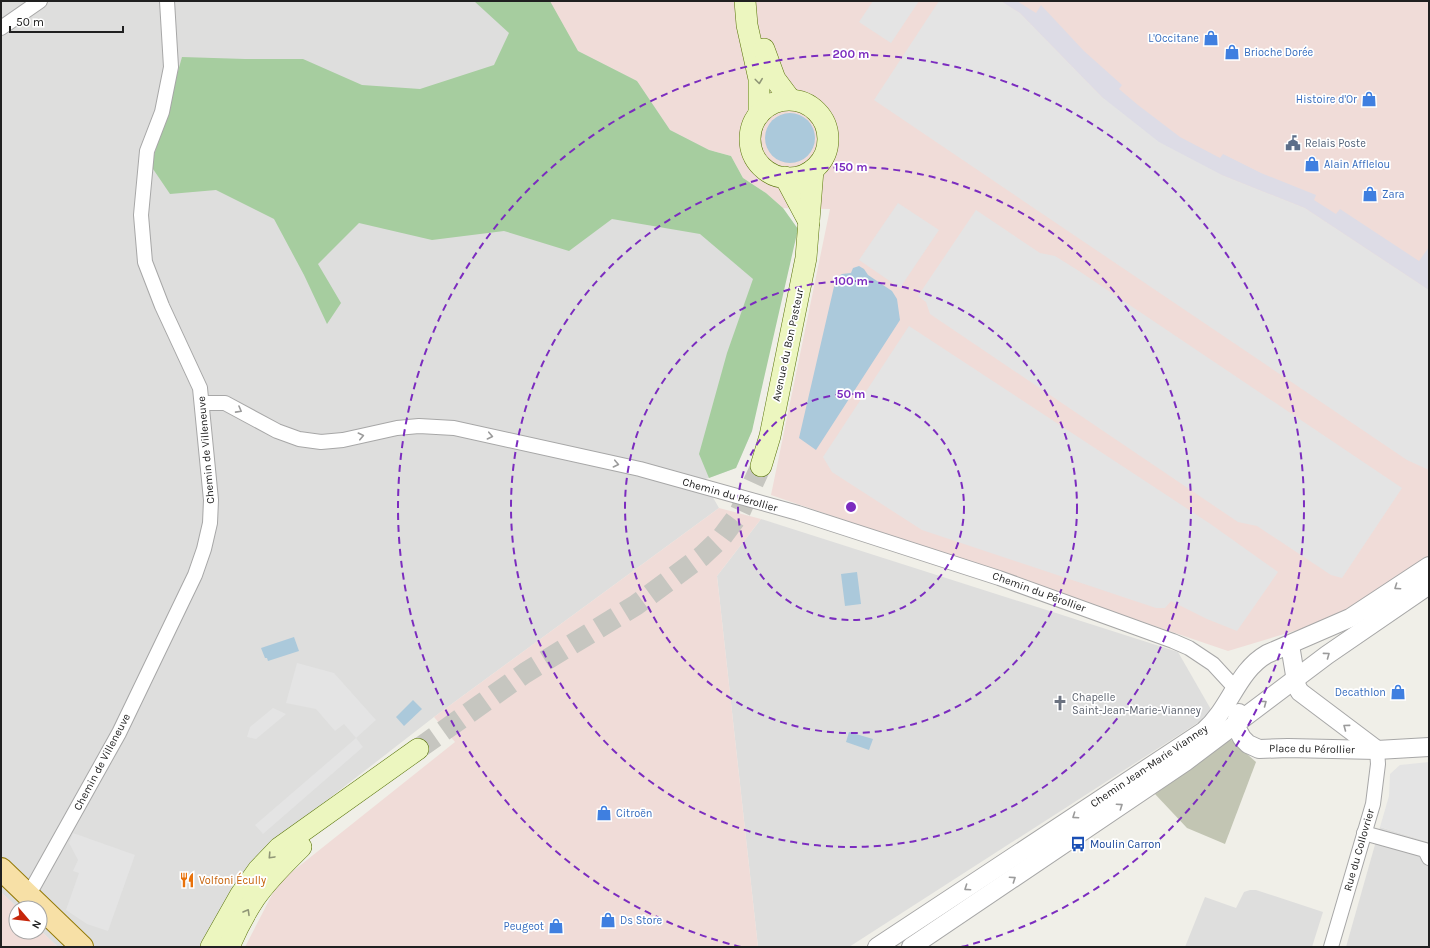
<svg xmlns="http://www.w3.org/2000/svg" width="1430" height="948" viewBox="0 0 1430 948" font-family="Karla,sans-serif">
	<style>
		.residential { fill: #dededd }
		.commercial { fill: #f0dcd8 }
		.construction { fill: #c2c5b3 }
		.forest { fill: #a6cd9f }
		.parking { fill: #e4e4e4 }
		.plaza { fill: #dddce6 }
		.water { fill: #abc9db }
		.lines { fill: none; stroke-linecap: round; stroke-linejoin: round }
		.secondary-tunnel { stroke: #c6c6c0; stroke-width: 21; stroke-dasharray: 21 10; stroke-linecap: butt }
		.minor-casing { stroke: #a7a7a7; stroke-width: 16 }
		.tertiary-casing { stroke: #a7a7a7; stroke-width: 20 }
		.secondary-casing { stroke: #59740b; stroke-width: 22 }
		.primary-casing { stroke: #947a08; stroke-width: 24 }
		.minor { stroke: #fff; stroke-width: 14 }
		.tertiary { stroke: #fff; stroke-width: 18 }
		.secondary { stroke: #ecf6bf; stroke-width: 21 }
		.primary { stroke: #f7e0a6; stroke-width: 22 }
		.oneway { stroke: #909677 }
		.oneway2 { stroke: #9b9b9b }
		.ring { fill: none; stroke: #7b2cbf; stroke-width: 2; stroke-dasharray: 7 5 }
		.labels { text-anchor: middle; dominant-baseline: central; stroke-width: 3.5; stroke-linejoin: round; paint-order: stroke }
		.shop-label { font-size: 11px; fill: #366cbe; stroke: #fff; text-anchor: start }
		.service-label { font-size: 11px; fill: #4e5e75; stroke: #fff; text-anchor: start }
		.street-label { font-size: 11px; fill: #202020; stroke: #fff }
		.worship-label { font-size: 11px; fill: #5b616d; stroke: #fff; text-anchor: start }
		.transit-label { font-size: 11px; fill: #164399; stroke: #fff; text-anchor: start }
		.food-label { font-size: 11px; fill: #c56008; stroke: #fff; text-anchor: start }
		.centre { fill: #7b2cbf; stroke: #fff; stroke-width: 2 }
		.ring-label { font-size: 12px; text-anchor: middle; font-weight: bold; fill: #7b2cbf; stroke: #fff; stroke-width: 3.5; stroke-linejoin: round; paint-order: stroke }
	</style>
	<rect width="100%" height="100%" fill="#f0efe8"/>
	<g class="residential">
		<path d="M1,1H549L743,178L783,208L752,431L736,468L703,480L719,508L434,717L269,845L199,947H58L40,930V908H18L1,892Z"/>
		<path d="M761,519L1178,652L1213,713L849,947H758L717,576Z"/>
		<path d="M1380,827L1429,842V947H1346Z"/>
		<path d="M1250,890H1256L1323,912L1312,947H1185L1205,897L1236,908L1244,892Z"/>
	</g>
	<g class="commercial">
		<path d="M549,1H1429V561L1334,619L1228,651L771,495L830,209L783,208L766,193L743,178L731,156L709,150L670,130L637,81L578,51Z"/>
		<path d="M719,508L761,519L717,576L758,947H245L278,883L455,742L434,717Z"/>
		<path d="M1,892L18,908H16V932H40V930L58,947H1Z"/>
	</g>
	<path class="construction" d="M1229,738L1256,762L1225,844L1187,828L1155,794Z"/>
	<path class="forest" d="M474,1H550L578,51L637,81L670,130L709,150L731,156L743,178L766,193L783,208L798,229L752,431L736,468L709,478L699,454L727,353L753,279L700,234L612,219L569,251L504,231L432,240L359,223L318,264L341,303L327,324L304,275L274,219L216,190L170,194L151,166L182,57L245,59H303L362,85L420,89L494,65L509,33Z"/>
	<g class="parking">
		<path d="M873,1H919L891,43L859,22Z"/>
		<path d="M939,1H1001L1020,13L1102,97L1222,175L1305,208L1429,290V470L1407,460L874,100Z"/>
		<path d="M898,203L939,230L900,288L859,260Z"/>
		<path d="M976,210L1040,253L1055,256L1079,271L1402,488L1342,578L1331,575L1257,526L1238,522L930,314L926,302L918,296Z"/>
		<path d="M909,326L1209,523L1278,572L1237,631L1207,619L1171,601L1165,608H1156L922,530L832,472L823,457Z"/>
		<path d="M297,663L334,673L376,720L356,738L363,747L263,834L255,825L356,738L344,724L335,731L316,709L286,703Z"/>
		<path d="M273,708L286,714L256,739L247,737L250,727Z"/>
		<path d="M1429,762V842L1380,827L1389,796L1390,774L1400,765Z"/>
		<path d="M73,833L135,855L108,931L87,924L66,910L79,873L73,871L78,860L69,843Z"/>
	</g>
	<path class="plaza" d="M1001,1H1017L1036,13L1041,5L1084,51L1122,85L1119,89L1138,105L1180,137L1220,158L1223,154L1261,173L1316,195L1314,200L1336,214L1340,209L1419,261L1429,247V290L1305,208L1222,175L1159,142L1102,97L1020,13Z"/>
	<g class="water">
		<circle cx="790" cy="138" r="25"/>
		<path d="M859,266L864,269L868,275L892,291L897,299L900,320L816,450L799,438L836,278L842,274L851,273L853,268Z"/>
		<path d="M857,572L861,604L845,606L841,574Z"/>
		<path d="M294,637L299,651L268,661L267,658H265L261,648Z"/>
		<path d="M413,700L422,709L404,726L396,717Z"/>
		<path d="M849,732L873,739L869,750L846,742Z"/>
	</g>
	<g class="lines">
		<path class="secondary-tunnel" d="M418,749L525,673L636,605L702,556L722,537L739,514L761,466"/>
		<g class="minor-casing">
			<g id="minor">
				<path d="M1,28L40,1"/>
				<path d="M202,403H225L277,431L299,439L321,442L343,440L397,428L419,426L454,428L640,469L798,513L999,578L1173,641L1189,648L1213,664L1236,689"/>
				<path d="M1364,833L1425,850L1429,858"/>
				<path d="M28,896L119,733L195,575L204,549L210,523L211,500L200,388L162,306L145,262L141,215L147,151L162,112L171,67L167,1"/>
				<path d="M1331,947L1373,804L1378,764L1377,750"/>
			</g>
		</g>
		<g class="tertiary-casing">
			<g id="tertiary">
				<path d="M1290,645L1297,687L1300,692L1377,750"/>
				<path d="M1239,713L1235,725L1242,738L1248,744L1259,749L1288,748L1377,750L1429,747"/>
				<path d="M877,947L1204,731C1230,709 1237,671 1267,654L1350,618L1429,566"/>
				<path d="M911,947L1185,762L1327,655L1429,585"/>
			</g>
		</g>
		<g class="secondary-casing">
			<g id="secondary">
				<path d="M745,1L747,25L759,79V114"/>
				<path d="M764,49L775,79L790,99"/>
				<circle cx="789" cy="139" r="39"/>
				<path d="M785,177L809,222"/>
				<path d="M761,466L770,436L806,258L813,170"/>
				<path d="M211,947L241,894L258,870L279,848L418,749"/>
				<path d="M229,947C236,930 245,913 255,898C268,879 285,863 301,847"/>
			</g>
		</g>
		<g class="primary-casing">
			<path id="primary" d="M1,869L82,947"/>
		</g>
		<use href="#minor" class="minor"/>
		<use href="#tertiary" class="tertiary"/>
		<use href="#secondary" class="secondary"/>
		<use href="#primary" class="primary"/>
	</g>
	<defs><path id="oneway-chevron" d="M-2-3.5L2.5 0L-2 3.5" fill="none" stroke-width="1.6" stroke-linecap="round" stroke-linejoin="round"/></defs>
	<g class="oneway">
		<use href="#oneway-chevron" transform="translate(759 81) rotate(83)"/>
		<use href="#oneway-chevron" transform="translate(271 856) rotate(133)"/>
		<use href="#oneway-chevron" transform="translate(247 912) rotate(-60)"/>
	</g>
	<g class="oneway2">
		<use href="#oneway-chevron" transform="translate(239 410) rotate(29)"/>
		<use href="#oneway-chevron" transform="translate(361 436) rotate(-13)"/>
		<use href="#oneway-chevron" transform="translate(490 436) rotate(12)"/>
		<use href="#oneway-chevron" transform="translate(616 464) rotate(12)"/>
		<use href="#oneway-chevron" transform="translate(1397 587) rotate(146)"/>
		<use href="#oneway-chevron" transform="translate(1327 655) rotate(-36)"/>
		<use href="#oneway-chevron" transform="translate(1264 703) rotate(-37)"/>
		<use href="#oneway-chevron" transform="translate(1346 727) rotate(-143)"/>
		<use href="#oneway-chevron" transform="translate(1120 806) rotate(-34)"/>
		<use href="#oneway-chevron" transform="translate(1075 816) rotate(146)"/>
		<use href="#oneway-chevron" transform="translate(1013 879) rotate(-34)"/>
		<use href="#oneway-chevron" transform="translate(967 888) rotate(146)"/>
	</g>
	<g class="ring">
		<circle cx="851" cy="507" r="113"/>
		<circle cx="851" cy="507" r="226"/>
		<circle cx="851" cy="507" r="340"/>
		<path d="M741 947A453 453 0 1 1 961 947"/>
	</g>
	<defs>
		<g id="shop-bare" transform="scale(1.2)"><path d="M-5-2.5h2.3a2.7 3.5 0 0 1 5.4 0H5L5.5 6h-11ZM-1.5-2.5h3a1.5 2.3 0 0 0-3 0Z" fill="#3f7fe0" stroke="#fff" stroke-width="2.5" paint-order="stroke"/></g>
		<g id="civic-bare" transform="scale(1.2)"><path d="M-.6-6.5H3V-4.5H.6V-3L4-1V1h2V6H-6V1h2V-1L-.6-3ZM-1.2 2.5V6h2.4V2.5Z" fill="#5c6f8a" stroke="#fff" stroke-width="2.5" paint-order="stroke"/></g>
		<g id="church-bare" transform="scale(1.2)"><path d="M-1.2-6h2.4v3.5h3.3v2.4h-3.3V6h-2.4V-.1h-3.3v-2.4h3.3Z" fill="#6b7280" stroke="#fff" stroke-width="2.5" paint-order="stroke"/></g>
		<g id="bus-bare" transform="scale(1.2)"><path d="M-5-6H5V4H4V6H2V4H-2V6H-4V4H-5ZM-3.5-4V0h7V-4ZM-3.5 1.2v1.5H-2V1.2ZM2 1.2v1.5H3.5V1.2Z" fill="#1a4fb4" stroke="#fff" stroke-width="2.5" paint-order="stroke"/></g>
		<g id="restaurant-bare" transform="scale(1.2)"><path d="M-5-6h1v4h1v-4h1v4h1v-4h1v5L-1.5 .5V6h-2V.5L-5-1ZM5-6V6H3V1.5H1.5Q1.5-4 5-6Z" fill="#e8710a" stroke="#fff" stroke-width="2.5" paint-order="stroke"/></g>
	</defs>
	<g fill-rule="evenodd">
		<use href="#shop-bare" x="1211" y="38"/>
		<use href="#shop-bare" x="1232" y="52"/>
		<use href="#shop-bare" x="1369" y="99"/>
		<use href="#civic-bare" x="1293" y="143"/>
		<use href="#shop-bare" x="1312" y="164"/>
		<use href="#shop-bare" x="1370" y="194"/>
		<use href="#shop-bare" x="1398" y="692"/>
		<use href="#church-bare" x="1060" y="703"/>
		<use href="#shop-bare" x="604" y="813"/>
		<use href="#bus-bare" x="1078" y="844"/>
		<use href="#restaurant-bare" x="187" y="880"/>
		<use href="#shop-bare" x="608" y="920"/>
		<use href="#shop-bare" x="556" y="926"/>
	</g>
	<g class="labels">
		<g class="shop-label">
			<text x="1199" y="38" text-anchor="end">L'Occitane</text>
			<text x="1244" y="52">Brioche Dorée</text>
			<text x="1357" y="99" text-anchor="end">Histoire d'Or</text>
			<text x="1324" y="164">Alain Afflelou</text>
			<text x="1382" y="194">Zara</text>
			<text x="1386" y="692" text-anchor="end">Decathlon</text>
			<text x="616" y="813">Citroën</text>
			<text x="620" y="920">Ds Store</text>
			<text x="544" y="926" text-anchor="end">Peugeot</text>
		</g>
		<g class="service-label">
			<text x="1305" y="143">Relais Poste</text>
		</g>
		<g class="street-label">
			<text transform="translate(788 345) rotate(-78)">Avenue du Bon Pasteur</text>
			<text transform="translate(206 450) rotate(-95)">Chemin de Villeneuve</text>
			<text transform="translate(730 495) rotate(16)">Chemin du Pérollier</text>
			<text transform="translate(1039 592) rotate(20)">Chemin du Pérollier</text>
			<text transform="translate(1312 749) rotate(1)">Place du Pérollier</text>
			<text transform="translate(102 762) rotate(-62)">Chemin de Villeneuve</text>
			<text transform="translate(1149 766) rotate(-34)">Chemin Jean-Marie Vianney</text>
			<text transform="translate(1359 850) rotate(-74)">Rue du Collovrier</text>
		</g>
		<g class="worship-label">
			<text x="1072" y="697">Chapelle<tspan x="1072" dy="13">Saint-Jean-Marie-Vianney</tspan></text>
		</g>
		<g class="transit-label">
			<text x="1090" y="844">Moulin Carron</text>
		</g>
		<g class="food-label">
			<text x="199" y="880">Volfoni Écully</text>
		</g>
	</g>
	<circle cx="851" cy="507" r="6" class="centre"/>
	<g class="ring-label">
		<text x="851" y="58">200 m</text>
		<text x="851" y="171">150 m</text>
		<text x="851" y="285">100 m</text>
		<text x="851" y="398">50 m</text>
	</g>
	<rect width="1430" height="948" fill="none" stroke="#202020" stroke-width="4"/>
	<g transform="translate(28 920) rotate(118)"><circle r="19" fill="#ffffff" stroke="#a6a6a6"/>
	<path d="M0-3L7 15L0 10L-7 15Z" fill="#c6260b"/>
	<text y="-6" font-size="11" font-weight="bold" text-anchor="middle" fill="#202020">N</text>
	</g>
	<path d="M10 26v6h113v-6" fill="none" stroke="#202020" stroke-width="2"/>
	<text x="16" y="26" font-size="12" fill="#202020" stroke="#ffffff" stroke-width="3" paint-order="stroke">50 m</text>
</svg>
